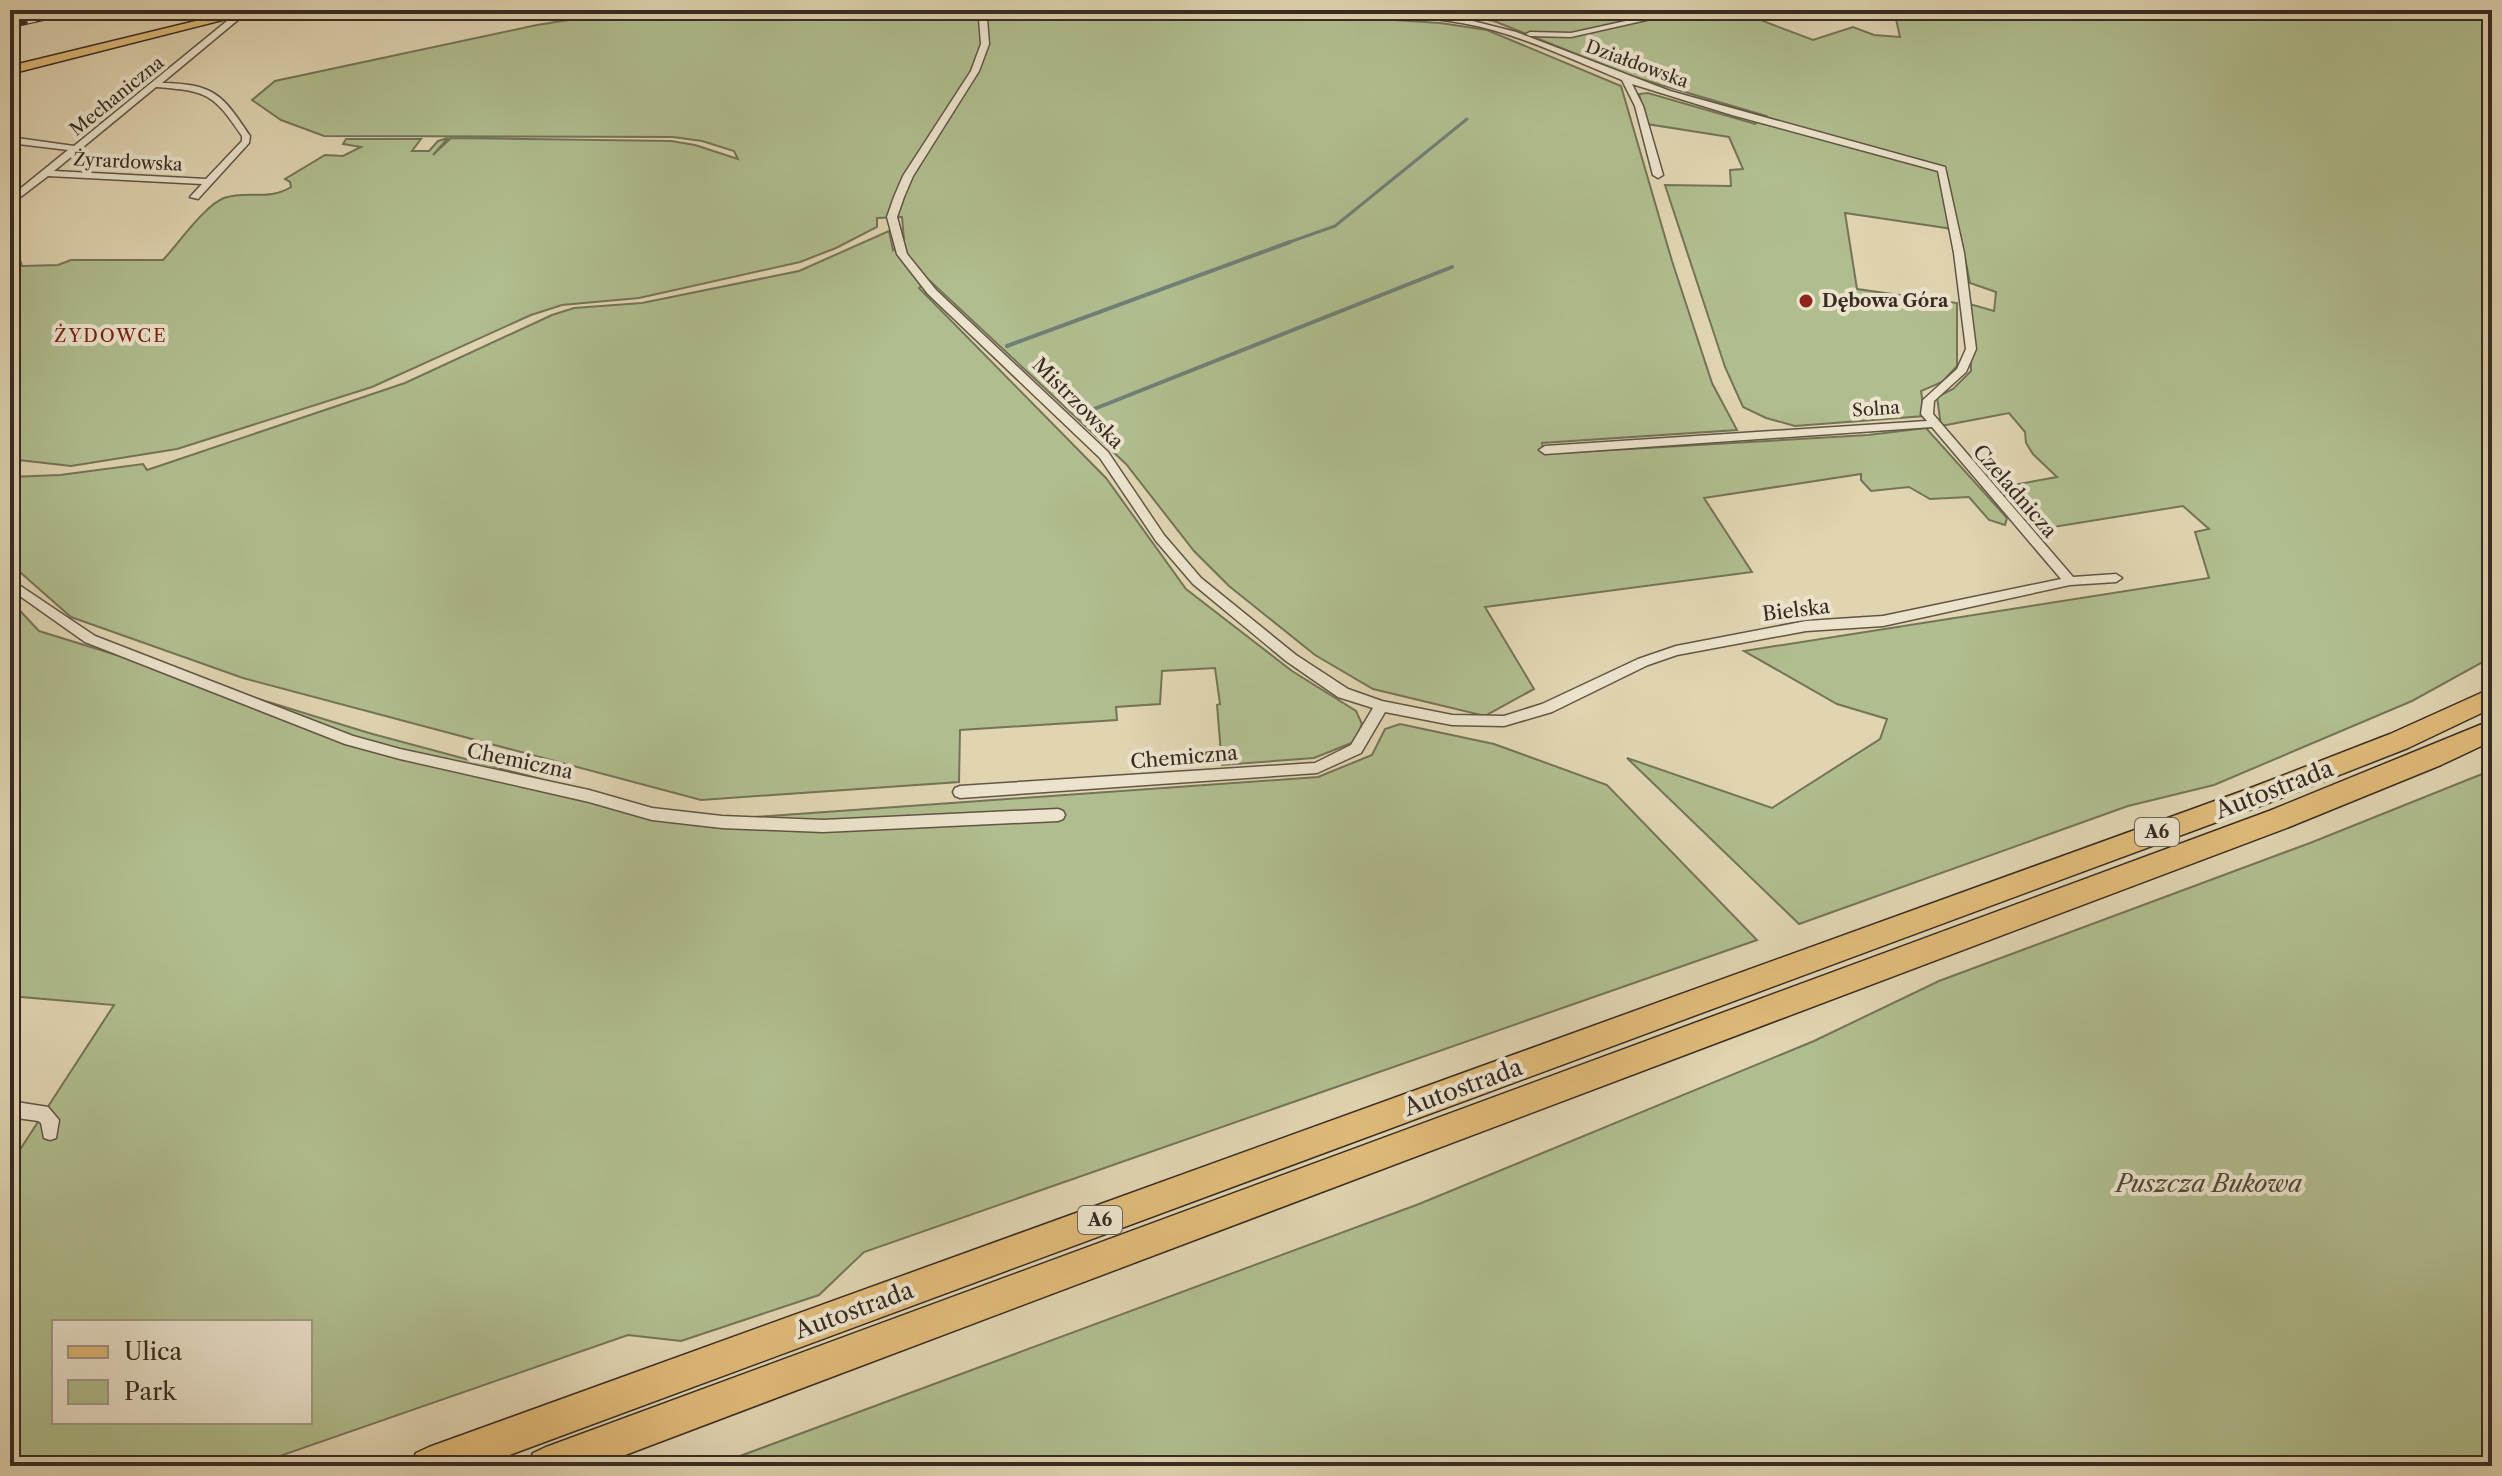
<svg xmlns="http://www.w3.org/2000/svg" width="2502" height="1476" viewBox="0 0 2502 1476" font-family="'Libre Caslon Text',serif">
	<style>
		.green { fill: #b0bd8e; stroke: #747458; stroke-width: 2; fill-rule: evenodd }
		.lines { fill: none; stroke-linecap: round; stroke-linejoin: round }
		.stream-far1 { stroke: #6f8077; stroke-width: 3 }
		.stream { stroke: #6f8077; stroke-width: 4 }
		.minor-casing { stroke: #615546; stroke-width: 3 }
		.primary-casing { stroke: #372b23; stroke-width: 3 }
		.motorway-casing { stroke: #372b23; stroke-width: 3 }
		.minor { fill: #ebe3cc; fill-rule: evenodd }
		.primary { fill: #e0ba78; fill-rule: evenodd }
		.motorway { fill: #e0ba78; fill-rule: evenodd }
		.rail-casing { stroke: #372b23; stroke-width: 5 }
		.rail { stroke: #ebe3cc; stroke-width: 3; stroke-dasharray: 9; stroke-linecap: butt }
		.poi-dot { fill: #8f2418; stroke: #ebe3cc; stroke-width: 3 }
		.labels { text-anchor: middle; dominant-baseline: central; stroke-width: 8; stroke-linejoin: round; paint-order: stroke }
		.far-street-label { font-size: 18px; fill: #372b23; stroke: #ebe3cc }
		.far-poi-label { font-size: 18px; font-weight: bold; fill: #372b23; stroke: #ebe3cc; text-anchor: start }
		.far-neighbourhood-label { font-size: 18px; letter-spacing: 2px; fill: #7a1f14; stroke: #ebe3cc }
		.shield { fill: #ebe3cc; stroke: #6d6256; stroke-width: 2 }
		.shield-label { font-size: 18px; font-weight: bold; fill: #372b23 }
		.street-label { font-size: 20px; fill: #372b23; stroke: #ebe3cc }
		.near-street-label { font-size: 24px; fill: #372b23; stroke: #ebe3cc }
		.near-park-label { font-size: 24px; font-style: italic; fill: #4f4838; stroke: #ebe3cc }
	</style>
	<rect width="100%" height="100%" fill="#e0d4b1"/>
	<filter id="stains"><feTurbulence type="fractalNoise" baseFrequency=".0025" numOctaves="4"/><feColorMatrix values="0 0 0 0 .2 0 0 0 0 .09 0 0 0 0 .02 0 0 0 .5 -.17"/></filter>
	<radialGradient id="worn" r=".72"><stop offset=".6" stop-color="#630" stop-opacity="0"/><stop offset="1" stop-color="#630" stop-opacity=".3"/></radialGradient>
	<g class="green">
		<path d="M631,10H1107L1200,20L1332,16L1440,23L1487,30L1621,86L1672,261L1712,383L1737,430L1542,443L1544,454L1868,435L1926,428L2007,518L2005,525L1989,520L1969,497L1930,499L1909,487L1871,491L1861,480V474L1704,498L1752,572L1485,607L1534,689L1485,716L1373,689L1315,655L1229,586L1194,551L1126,464L929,280L919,288L1106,478L1186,589L1292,671L1356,711L1362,724L1354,742L1314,758L1222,765L1217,705L1220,704L1215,668L1162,671L1160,704L1116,707L1117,720L960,730L959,782L701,800L243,678L71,617L21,573L10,582V477L60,475L143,464L147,470L405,383L552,315L574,308L642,303L799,271L889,231L893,250L904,240L902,217L877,218V227L836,248L800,262L639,298L562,305L531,315L372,387L177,449L71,466L10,459V258L19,257L22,266L58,265L71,260H163C178,244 205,205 224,198C246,190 269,201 291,187L290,182L285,179L325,155L343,156L361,147L343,144L346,139H421L412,151H429L438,141L448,138L433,155L451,138L671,141L695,145L738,159L734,151L702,141L673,137L324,136L281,120L252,100L275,81L537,25Z"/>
		<path d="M1433,10H1774L1778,12L1760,16L1763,21L1813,40L1853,27L1874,35L1900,37L1896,19L1883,10H2492V657L2412,701L2214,785L2128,806L1799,924L1627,758L1772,808L1880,739L1887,719L1837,704L1744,651L2209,578L2195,532L2209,529L2183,506L2035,530L1997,488L2057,477L2033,454L2026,443L2025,432L2009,413L1941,426L1937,397L1953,389L1971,371L1970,304L1994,311L1996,292L1970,283L1960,233L1946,228L1845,213L1857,289L1957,303V366L1942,382L1921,391L1925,416L1795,426L1766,418L1743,407L1725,367L1665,185L1731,186L1730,170L1743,169L1729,137L1647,124L1639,94L1648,93L1755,124L1766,116L1634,77L1494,21Z"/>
		<path d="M10,600L39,631L369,733L697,821L1318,777L1372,755L1385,729L1400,724L1494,744L1607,785L1757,940L864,1252L819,1295L681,1341L628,1335L251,1466H10V1165L114,1005L10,996ZM54,1322H310V1422H54Z"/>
		<path d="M2492,770V1466H713L1419,1204L1814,1041L1939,981L2310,843Z"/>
	</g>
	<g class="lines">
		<path class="stream-far1" d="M1284,244L1335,226L1467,119"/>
		<g class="stream">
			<path d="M1007,346L1290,242"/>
			<path d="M1089,411L1452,267"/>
		</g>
		<g class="minor-casing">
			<g id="minor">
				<path d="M375,10H383L389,16L382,18Z"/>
				<path d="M980,10H1020L1016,12H991L987,19L989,44L979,71L913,176L904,197L897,217L907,254L936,290L1108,452L1164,535L1201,578L1296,655L1348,689L1382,701L1452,715L1504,716L1542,704L1638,659L1676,646L1806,621L1883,616L2061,579L1932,427L1545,454L1539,450L1545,446L1927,421L1921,414L1923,400L1957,369L1966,349L1954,253L1938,171L1732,115L1632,84L1643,106L1663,175L1658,178L1653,175L1635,106L1622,80C1570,59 1518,33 1462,23C1361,5 1255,18 1152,12L1148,10L1384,11L1461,18L1516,32L1670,91L1945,167L1964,253L1976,349L1966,372L1934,401L1933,414L2073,577L2116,574L2122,578L2116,582L2070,585L1883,626L1806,631L1677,655L1648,665L1552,712L1504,726L1452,725L1385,712L1361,753L1317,773L960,798L955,796L953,792L955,788L960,786L1315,763L1351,745L1373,708L1338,697L1286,661L1193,584L1156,541L1100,458L928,294L897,254L887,217L894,197L903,176L971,71L981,44L979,19L983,12Z"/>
				<path d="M1676,10H1691L1571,37L1530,36L1526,34L1530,32L1571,33Z"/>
				<path d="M238,12L245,14L162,83C214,84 222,94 250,136L249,143L198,199L190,197L202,184L48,176L10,205V197L68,150L10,143V137L74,146ZM156,87C207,91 213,93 242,136V141L206,179L54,171Z"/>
				<path d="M10,579L95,636L353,736L400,749L589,790L652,808L722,816L823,820L1058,809L1063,811L1065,815L1063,819L1058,821L823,832L722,828L652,820L589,802L400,759L345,744L85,642L10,589Z"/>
				<path d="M10,1101L48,1107L59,1120L56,1138L50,1140L44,1138L41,1123L38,1121L10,1117Z"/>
			</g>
		</g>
		<g class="primary-casing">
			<path id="primary" d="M241,10H262L10,74V66Z"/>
		</g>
		<g class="motorway-casing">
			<g id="motorway">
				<path d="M2492,688V708L2408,748L2268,803L480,1466H410L416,1453L429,1447L2248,789L2390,734Z"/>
				<path d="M2492,720V741L2441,765L2289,827L596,1466H527L533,1453L546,1447L2269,811Z"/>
			</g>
		</g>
		<use href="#minor" class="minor"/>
		<use href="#primary" class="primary"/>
		<use href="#motorway" class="motorway"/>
		<g class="rail-casing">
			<path id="rail" d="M10,26L81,10"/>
		</g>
		<use href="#rail" class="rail"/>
	</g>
	<circle class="poi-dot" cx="1806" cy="301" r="8"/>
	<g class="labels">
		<g class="far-street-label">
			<text transform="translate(1637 64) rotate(20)">Działdowska</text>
			<text transform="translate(117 96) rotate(-39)">Mechaniczna</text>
			<text transform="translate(128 162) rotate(3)">Żyrardowska</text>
			<text transform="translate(1876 409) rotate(-4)">Solna</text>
		</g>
		<g class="far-poi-label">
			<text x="1822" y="301">Dębowa Góra</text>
		</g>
		<g class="far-neighbourhood-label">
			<text x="111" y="336">ŻYDOWCE</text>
		</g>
		<g class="shield">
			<rect x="2135" y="818" width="44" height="28" rx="6"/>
			<rect x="1078" y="1206" width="44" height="28" rx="6"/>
		</g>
		<g class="shield-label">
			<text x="2157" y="832">A6</text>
			<text x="1100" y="1220">A6</text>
		</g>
		<g class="street-label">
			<text transform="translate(1078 403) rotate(45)">Mistrzowska</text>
			<text transform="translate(2015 491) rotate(49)">Czeladnicza</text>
			<text transform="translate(1796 610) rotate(-7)">Bielska</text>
			<text transform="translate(1184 757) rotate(-5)">Chemiczna</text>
			<text transform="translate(520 761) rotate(12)">Chemiczna</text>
		</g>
		<g class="near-street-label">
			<text transform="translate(2274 789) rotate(-21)">Autostrada</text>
			<text transform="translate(1463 1087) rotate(-20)">Autostrada</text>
			<text transform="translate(854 1310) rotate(-20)">Autostrada</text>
		</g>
		<g class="near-park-label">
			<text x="2209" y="1183">Puszcza Bukowa</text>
		</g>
	</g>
	<rect width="2502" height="1476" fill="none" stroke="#e0d4b1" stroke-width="40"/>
	<rect x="12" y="12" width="2478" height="1452" fill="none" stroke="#372b23" stroke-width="4"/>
	<rect x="20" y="20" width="2462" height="1436" fill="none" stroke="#372b23" stroke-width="2"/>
	<rect x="52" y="1320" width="260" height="104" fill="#ebe3cc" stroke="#a39988" stroke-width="2"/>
	<rect x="68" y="1346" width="40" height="12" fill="#e0ba78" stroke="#a39988" stroke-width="2"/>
	<text x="124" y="1360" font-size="24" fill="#372b23">Ulica</text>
	<rect x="68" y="1380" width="40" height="24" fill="#b0bd8e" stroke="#a39988" stroke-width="2"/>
	<text x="124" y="1400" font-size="24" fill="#372b23">Park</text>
	<rect width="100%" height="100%" filter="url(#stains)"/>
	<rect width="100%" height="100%" fill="url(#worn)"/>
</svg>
